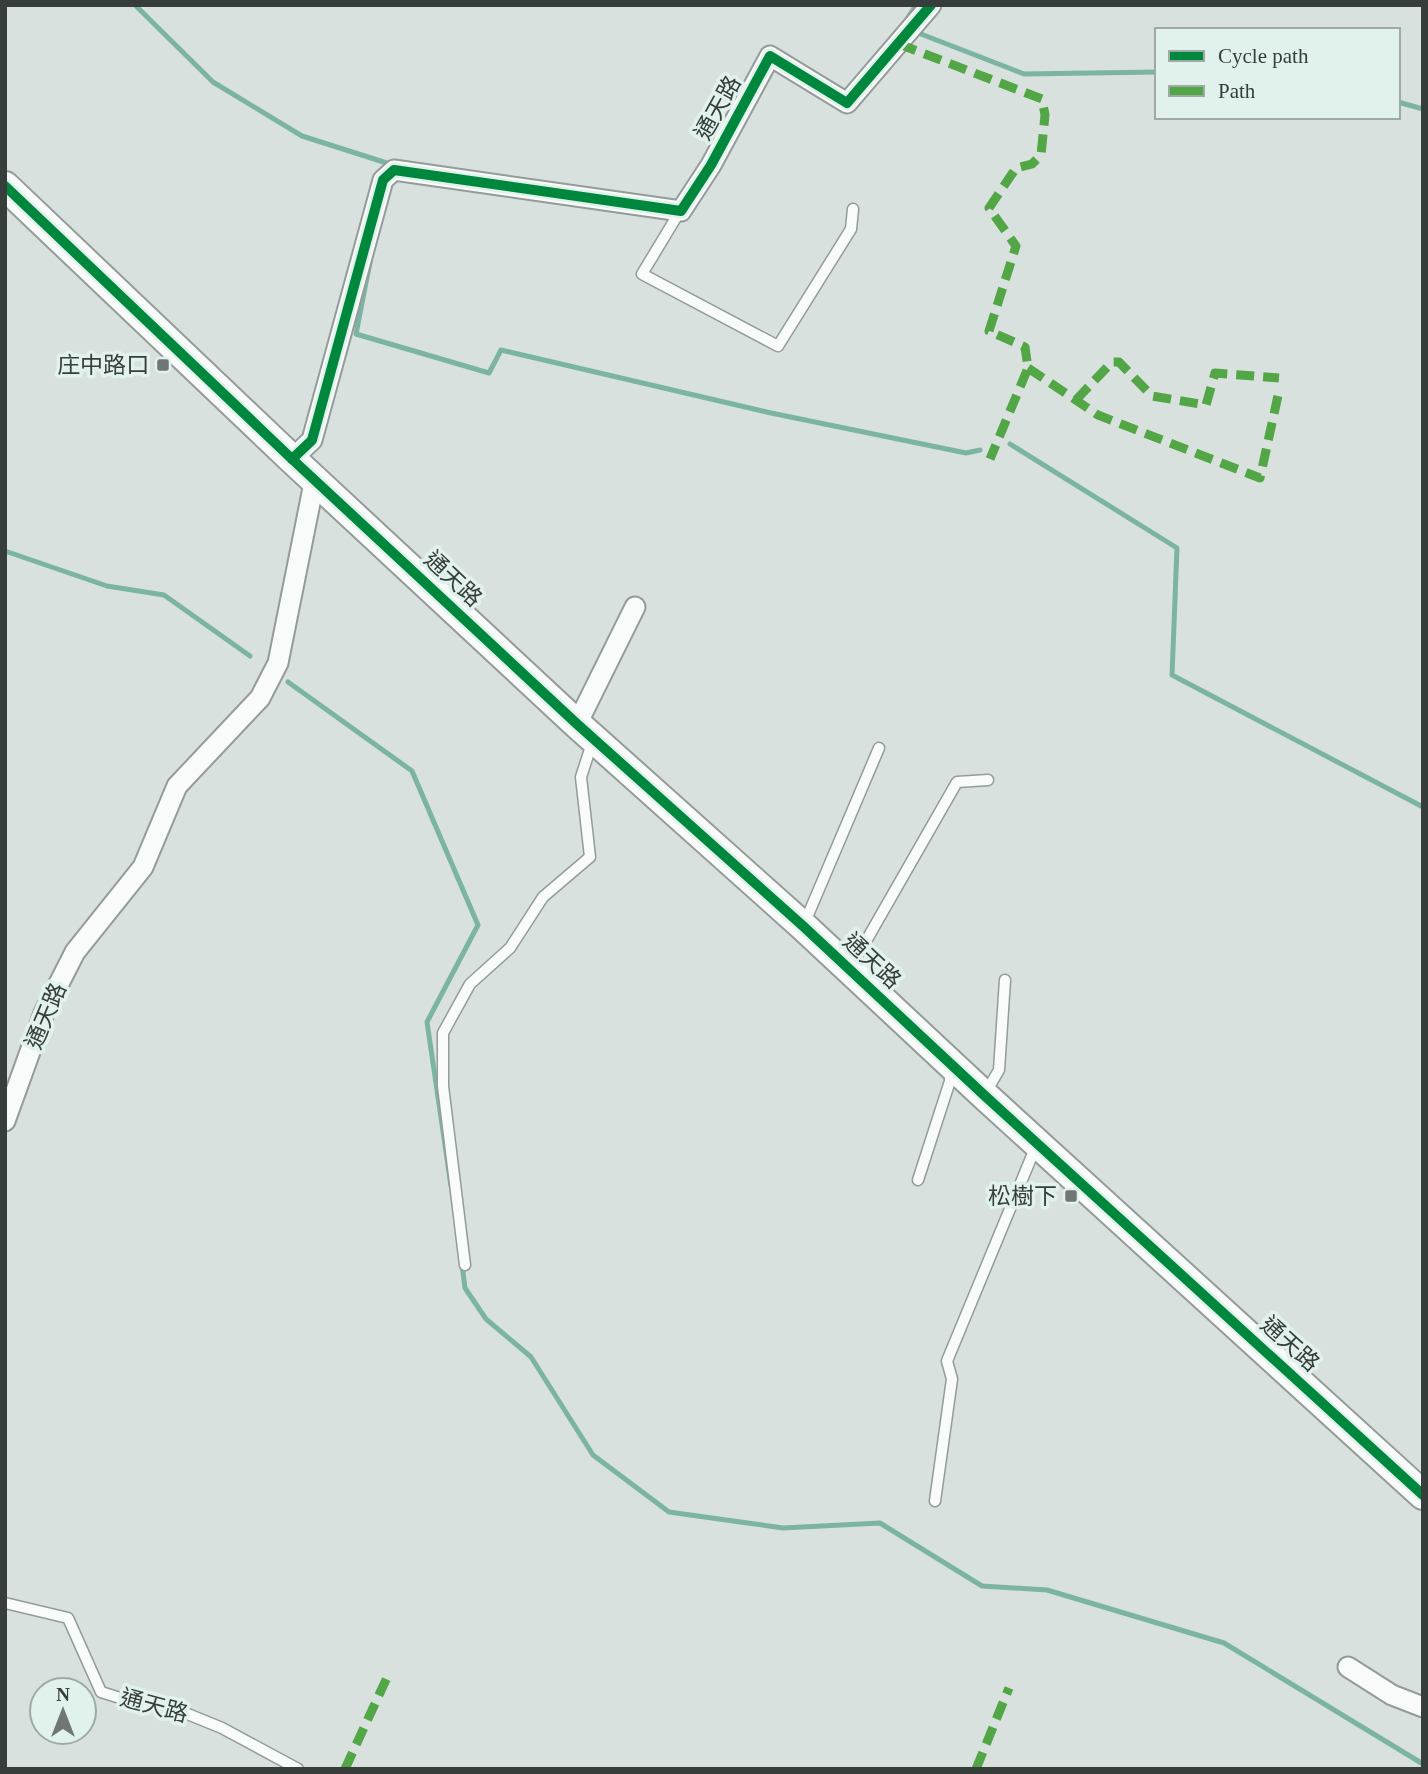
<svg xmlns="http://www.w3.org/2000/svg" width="1428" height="1774" viewBox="0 0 1428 1774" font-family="'Times New Roman','Noto Sans TC',serif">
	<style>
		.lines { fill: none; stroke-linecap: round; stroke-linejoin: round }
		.stream { stroke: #7bb4a2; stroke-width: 5 }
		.lane-casing { stroke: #949b98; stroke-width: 13 }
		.street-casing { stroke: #949b98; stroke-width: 23 }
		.secondary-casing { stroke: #949b98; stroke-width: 32 }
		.lane { stroke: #f9fafa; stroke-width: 10 }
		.street { stroke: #f9fafa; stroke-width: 19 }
		.secondary { stroke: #f9fafa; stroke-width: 28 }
		.quiet { stroke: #53a645; stroke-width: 9; stroke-dasharray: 18 9; stroke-linecap: butt }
		.cycleway-casing { stroke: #e1f2ec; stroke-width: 15 }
		.cycleway { stroke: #00873e; stroke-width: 10 }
		.poi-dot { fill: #6f7673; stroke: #e1f2ec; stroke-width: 2.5 }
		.labels { text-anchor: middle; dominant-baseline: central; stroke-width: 7; stroke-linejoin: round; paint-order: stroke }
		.street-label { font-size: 23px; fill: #363d3a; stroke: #e1f2ec }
		.poi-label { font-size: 23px; fill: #363d3a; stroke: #e1f2ec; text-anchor: end }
	</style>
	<rect width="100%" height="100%" fill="#d8e1de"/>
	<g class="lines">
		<g class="stream">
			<path d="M135,5L213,82L302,136L390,164"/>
			<path d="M907,19L916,5"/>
			<path d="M921,34L1024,74L1157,72"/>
			<path d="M1398,102L1423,109"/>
			<path d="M370,262L356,334L489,373L501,350L771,413L966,453L980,450"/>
			<path d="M1010,444L1177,548L1172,675L1423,807"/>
			<path d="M5,551L107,586L164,595L250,656"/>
			<path d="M288,682L412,771L478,925L427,1022L451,1186"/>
			<path d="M462,1265L465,1288L486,1319L531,1357L593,1455L669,1512L783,1528L880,1523L982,1586L1047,1590L1224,1643L1423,1764"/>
		</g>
		<g class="lane-casing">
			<g id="lane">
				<path d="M680,211L642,274L778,346L851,229L853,209"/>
				<path d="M805,922L879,748"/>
				<path d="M850,969L957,782L988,780"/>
				<path d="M986,1092L999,1070L1005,980"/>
				<path d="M918,1180L950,1081V1072"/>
				<path d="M465,1265L443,1086V1033L470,984L510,948L543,897L590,857L581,777L592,743"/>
				<path d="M935,1501L952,1379L947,1361L1036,1146"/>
				<path d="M5,1603L68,1618L101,1692L136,1703L163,1704L222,1728L298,1769"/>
			</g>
		</g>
		<g class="street-casing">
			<g id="street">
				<path d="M292,459L312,440L383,180L394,170L681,211L711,165L770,56L847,103L931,5"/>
				<path d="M577,724L635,607"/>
				<path d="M5,1121L44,1013L75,952L143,867L177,786L260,698L278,663L315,478"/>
				<path d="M1348,1667L1392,1695L1423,1707"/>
			</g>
		</g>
		<g class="secondary-casing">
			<path id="secondary" d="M5,186L292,459L577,724L803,926L984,1095L1423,1495"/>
		</g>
		<use href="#lane" class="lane"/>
		<use href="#street" class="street"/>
		<use href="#secondary" class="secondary"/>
		<g class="quiet">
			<path d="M899,44L1042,99L1045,115L1041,155L1032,164L1016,168L989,208L1016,246L989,331L1025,347L1028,368L990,459"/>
			<path d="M1028,368L1098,415L1260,478L1279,391"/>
			<path d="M1076,400L1112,362H1119L1152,396L1206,405L1215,373L1279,378"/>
			<path d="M345,1769L390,1671"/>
			<path d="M976,1769L1009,1688"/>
		</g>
		<g class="cycleway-casing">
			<g id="cycleway">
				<path d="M5,186L292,459L577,724L803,926L984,1095L1423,1495"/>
				<path d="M292,459L312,440L383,180L394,170L681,211L711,165L770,56L847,103L931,5"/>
			</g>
		</g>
		<use href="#cycleway" class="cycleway"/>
	</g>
	<g class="poi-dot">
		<rect x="156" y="358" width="14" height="14" rx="3.5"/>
		<rect x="1064" y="1189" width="14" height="14" rx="3.5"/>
	</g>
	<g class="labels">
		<g class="street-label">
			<text transform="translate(718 108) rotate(-61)">通天路</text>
			<text transform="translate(453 579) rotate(43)">通天路</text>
			<text transform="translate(872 961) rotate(43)">通天路</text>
			<text transform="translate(46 1016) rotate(-67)">通天路</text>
			<text transform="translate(1290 1344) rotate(42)">通天路</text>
			<text transform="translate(154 1706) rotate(15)">通天路</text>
		</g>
		<g class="poi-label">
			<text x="149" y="365">庄中路口</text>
			<text x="1057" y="1196">松樹下</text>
		</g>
	</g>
	<rect width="1428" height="1774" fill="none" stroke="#363d3a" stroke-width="14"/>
	<rect x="1155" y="28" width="245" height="91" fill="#e1f2ec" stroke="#9daaa5" stroke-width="2"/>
	<rect x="1169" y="51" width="35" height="10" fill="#00873e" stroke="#9daaa5" stroke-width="2"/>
	<text x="1218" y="63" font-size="21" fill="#363d3a">Cycle path</text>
	<rect x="1169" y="86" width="35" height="10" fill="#53a645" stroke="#9daaa5" stroke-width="2"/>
	<text x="1218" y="98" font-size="21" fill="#363d3a">Path</text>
	<g transform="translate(63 1711)"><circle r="33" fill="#e1f2ec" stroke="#9daaa5" stroke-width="2"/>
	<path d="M0-5L12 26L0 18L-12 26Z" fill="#6f7673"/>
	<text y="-10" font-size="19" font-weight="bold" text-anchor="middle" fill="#363d3a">N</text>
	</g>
</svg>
